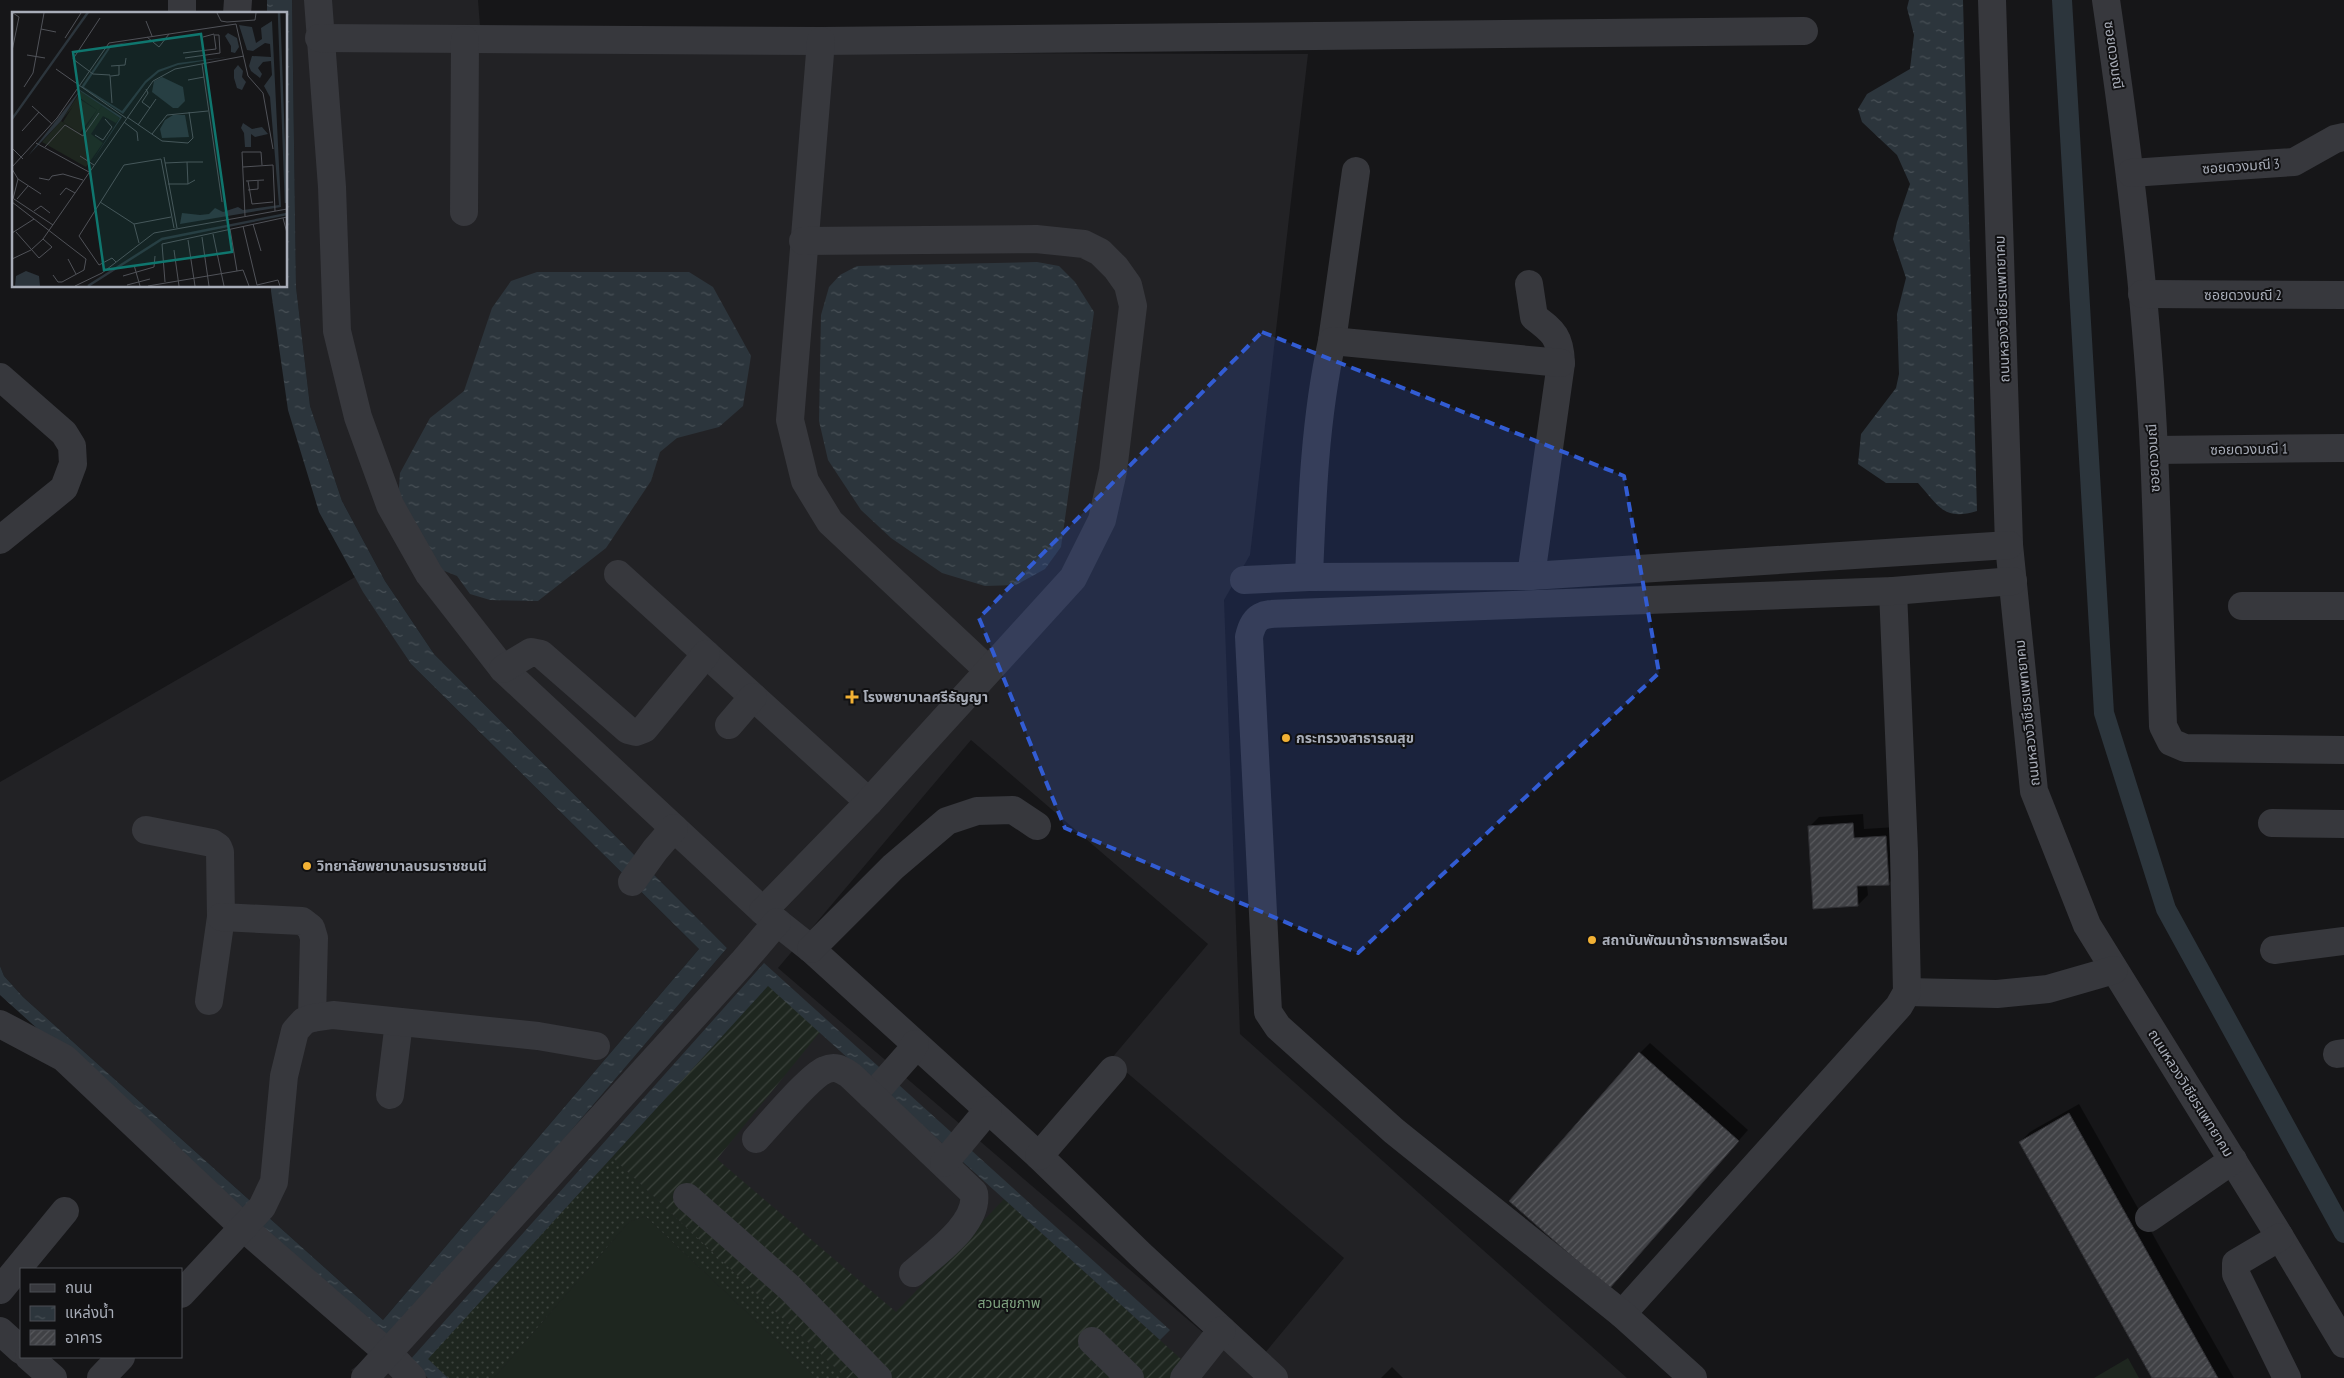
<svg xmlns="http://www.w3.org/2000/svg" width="2344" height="1378" viewBox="0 0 2344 1378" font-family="'PT Sans Narrow','Noto Sans Thai',sans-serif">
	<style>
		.built { fill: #222225; fill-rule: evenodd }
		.grass { fill: url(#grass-dots) }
		.garden { fill: url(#garden-furrows) }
		.pitch { fill: #1e261f }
		.water { fill: url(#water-ripples) }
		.shadow { fill: #0007 }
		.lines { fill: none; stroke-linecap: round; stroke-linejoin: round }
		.canal { stroke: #2c353c; stroke-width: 20 }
		.building { fill: url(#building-hatch); stroke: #303034 }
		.minor { stroke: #37383d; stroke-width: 28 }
		.marked { fill: #325cd3; fill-opacity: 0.2; stroke: #325cd3; stroke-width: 4; stroke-dasharray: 10 6; stroke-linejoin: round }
		.poi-dot { fill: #f2b134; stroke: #111113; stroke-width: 2 }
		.labels { text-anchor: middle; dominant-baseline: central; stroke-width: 4; stroke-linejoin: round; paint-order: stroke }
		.street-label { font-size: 14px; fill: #a8adb8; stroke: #111113 }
		.poi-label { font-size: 14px; font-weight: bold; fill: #a8adb8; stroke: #111113; text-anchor: start }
		.park-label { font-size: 14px; fill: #7fa381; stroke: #111113 }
		.inset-river { fill: none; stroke: #2c353c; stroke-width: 2.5 }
		.inset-road { fill: none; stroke: #505258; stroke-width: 1 }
		.view { fill: #0f766e; fill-opacity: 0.15; stroke: #0f766e; stroke-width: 2.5 }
		.inset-edge { fill: none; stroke: #a8adb8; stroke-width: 2.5 }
	</style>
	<defs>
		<pattern id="grass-dots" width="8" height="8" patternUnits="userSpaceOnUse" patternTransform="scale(1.25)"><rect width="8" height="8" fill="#1e261f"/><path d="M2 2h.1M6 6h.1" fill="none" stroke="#3c433d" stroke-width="1.8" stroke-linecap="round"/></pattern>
		<pattern id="garden-furrows" width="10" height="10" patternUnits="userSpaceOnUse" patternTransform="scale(1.25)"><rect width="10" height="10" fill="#1e261f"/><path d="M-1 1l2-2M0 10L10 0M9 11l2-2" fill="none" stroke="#3c433d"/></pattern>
		<pattern id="water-ripples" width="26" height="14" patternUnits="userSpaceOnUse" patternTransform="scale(1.25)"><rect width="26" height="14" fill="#2c353c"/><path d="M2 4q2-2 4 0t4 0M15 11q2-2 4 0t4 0" fill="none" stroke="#485056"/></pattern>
		<pattern id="building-hatch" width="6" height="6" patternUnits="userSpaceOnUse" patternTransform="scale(1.25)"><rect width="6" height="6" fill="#404145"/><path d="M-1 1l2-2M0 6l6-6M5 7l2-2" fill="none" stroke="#595a5e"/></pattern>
	</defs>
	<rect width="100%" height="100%" fill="#161618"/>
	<g class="built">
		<path d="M292,0H478L482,52L1308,54L1250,555L1224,600L1240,1034L1627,1378H359L351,1370L388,1344L727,948L434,654L385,581L342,501L310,406L296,287ZM971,740L1208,944L1111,1059L1344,1258L1249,1372L778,968Z"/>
		<path d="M355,577L411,664L699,949L383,1320L23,997L4,976L0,966V782Z"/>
	</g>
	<path class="grass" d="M612,1157L846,1378H816L645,1216L629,1222L494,1378H448L427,1359Z"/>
	<path class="garden" d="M768,985L820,1032L717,1159L896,1312L1004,1199L1202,1378H846L612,1157Z"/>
	<g class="pitch">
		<path d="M645,1216L816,1378H494L629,1222Z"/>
		<path d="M2128,1358L2139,1378H2094Z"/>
	</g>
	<g class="water">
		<path d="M267,0H292L296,287L310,406L342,501L385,581L434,654L727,948L388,1345L0,995V966L4,976L23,997L383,1320L699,949L411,664L363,592L319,512L288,410L271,291V286H286V14H267Z"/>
		<path d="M1909,0H1963L1977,511C1943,521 1939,506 1918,483H1886L1858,464L1861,434L1896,388L1899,374L1897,314L1906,278L1893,239L1897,222L1910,184L1897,155L1862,122L1858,109L1867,94L1910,69L1914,35L1907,8Z"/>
		<path d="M1037,262L1059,266L1075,282L1094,312L1061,547L1045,569L1016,585L985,586L942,573L891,538L861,510L828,460L819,421L821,315L829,287L840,275L857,266Z"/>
		<path d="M537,272H689L713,287L751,356L743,406L719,427L677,438L660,452L651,481L606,548L538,601L490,600L470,594L457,576L432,566L398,501L400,473L430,418L464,391L492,308L511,281Z"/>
		<path d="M764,963L1170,1330L1160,1340L768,986L428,1359L448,1378H428L409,1361Z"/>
	</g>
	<g class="shadow">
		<path d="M1863,814L1864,829L1896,827L1899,873L1889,883L1867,885L1868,895L1858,905L1809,827L1819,817Z"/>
		<path d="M1650,1043L1748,1130L1609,1288L1640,1053Z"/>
		<path d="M2079,1104L2234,1378H2153L2020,1142L2030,1132Z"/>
		<path d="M1392,1367L1403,1378H1381Z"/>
	</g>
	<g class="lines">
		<path class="canal" d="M2062,0L2104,713L2166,909L2344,1233"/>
	</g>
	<g class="building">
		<path d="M1853,823L1854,838L1886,836L1889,885L1857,886L1858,906L1813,909L1808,826Z"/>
		<path d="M1639,1052L1739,1141L1609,1289L1509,1201Z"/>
		<path d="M2069,1113L2218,1378H2152L2019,1142Z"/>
	</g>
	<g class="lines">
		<g class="minor">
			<path d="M318,0L332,187L337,331L358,417L390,505L429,574L503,669L763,911L811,949L1039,1156L1141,1255L1274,1378"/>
			<path d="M1992,0L2009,545L2034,791L2087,925L2280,1237L2344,1344"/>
			<path d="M2106,0C2128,150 2147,300 2154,451C2158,542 2160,634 2163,726L2171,742L2185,748L2344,750"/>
			<path d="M182,14V0"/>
			<path d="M237,14L238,0"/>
			<path d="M319,38L821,41L1804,31"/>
			<path d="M821,41L790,420L805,481L830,522L988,670"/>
			<path d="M2131,173L2294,162L2335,139L2344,137"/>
			<path d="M464,212L465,40"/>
			<path d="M1529,284L1534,317C1554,332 1560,337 1561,363L1531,576"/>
			<path d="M2142,294L2344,295"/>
			<path d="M1332,341L1356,171"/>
			<path d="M0,377L64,433L72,446L73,464L64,488L0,540"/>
			<path d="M2154,450L2344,448"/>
			<path d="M618,574L869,802"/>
			<path d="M1309,577C1312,498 1315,419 1332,341L1561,363"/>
			<path d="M1244,580L1309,577L1531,576L2009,545"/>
			<path d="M2242,606H2344"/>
			<path d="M503,669L531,652L541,654L628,730L636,732L644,729L706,654"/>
			<path d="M729,725L753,697"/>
			<path d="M2272,823L2344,824"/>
			<path d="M146,830L212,843L218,847L220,852L221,917L209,1001"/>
			<path d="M632,882L655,850L674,828"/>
			<path d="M763,911L869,802L1073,578L1102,520L1113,471L1133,306L1128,285L1116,268L1100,252L1084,244L1036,239L803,241"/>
			<path d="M221,917L302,921L311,928L314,938L312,1018"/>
			<path d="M811,949L893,867L947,821L977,811L1013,810L1037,826"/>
			<path d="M2274,950L2344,941"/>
			<path d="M1907,992L1997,994L2048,989L2114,970"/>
			<path d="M0,1024L64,1058L244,1228L389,1354L412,1378"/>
			<path d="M2337,1054L2344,1053"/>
			<path d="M390,1095L399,1022"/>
			<path d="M872,1096L909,1054L915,1044"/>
			<path d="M756,1139C770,1124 810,1076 825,1070C835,1065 842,1070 850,1075L974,1193C979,1224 934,1254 913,1273"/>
			<path d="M1039,1156L1113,1070"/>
			<path d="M944,1163L988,1110"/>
			<path d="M687,1197L790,1288L878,1378"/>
			<path d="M2149,1218L2233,1160"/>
			<path d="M2280,1237L2236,1263V1274L2287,1378"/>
			<path d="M0,1290L65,1211"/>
			<path d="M181,1294L262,1207L274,1182L284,1076L295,1031L304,1021L312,1018L333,1015L538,1036L596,1046"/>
			<path d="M1622,1314L1899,1006L1907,992L1904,852L1893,591"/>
			<path d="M0,1331L21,1350"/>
			<path d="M1092,1341L1130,1378"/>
			<path d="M29,1357L53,1378"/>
			<path d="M101,1378L121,1357"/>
			<path d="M365,1378L742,963L777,922"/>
			<path d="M1184,1378L1222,1330"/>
			<path d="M1693,1378L1622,1314L1394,1131L1278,1027L1268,1012L1249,637C1255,609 1269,615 1294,613L1893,591L2013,581"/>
		</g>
	</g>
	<path class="marked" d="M1262,332L1624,476L1659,673L1358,953L1065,828L979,618Z"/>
	<g class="poi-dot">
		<path d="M849.5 689.5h5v5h5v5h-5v5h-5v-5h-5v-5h5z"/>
		<circle cx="1286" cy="738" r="5"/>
		<circle cx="307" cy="866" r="5"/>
		<circle cx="1592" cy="940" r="5"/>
	</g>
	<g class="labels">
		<g class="street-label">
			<text transform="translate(2114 55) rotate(82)">ซอยดวงมณี</text>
			<text transform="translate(2241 166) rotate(-4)">ซอยดวงมณี 3</text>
			<text x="2243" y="295">ซอยดวงมณี 2</text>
			<text transform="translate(2002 309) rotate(-92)">ถนนหลวงวิเชียรแพทยาคม</text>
			<text transform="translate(2249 449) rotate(-1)">ซอยดวงมณี 1</text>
			<text transform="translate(2153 458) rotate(-93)">ซอยดวงมณี</text>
			<text transform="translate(2027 713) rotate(-96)">ถนนหลวงวิเชียรแพทยาคม</text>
			<text transform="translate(2191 1093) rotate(58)">ถนนหลวงวิเชียรแพทยาคม</text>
		</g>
		<g class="poi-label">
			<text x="863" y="697">โรงพยาบาลศรีธัญญา</text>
			<text x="1296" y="738">กระทรวงสาธารณสุข</text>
			<text x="317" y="866">วิทยาลัยพยาบาลบรมราชชนนี</text>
			<text x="1602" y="940">สถาบันพัฒนาข้าราชการพลเรือน</text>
		</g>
		<g class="park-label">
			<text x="1009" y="1303">สวนสุขภาพ</text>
		</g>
	</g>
	<g transform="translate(12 12)">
		<rect width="275" height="275" fill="#161618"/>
		<path d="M69,79L90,94L70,122L85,98L68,86L49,109Z" fill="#1e261f"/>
		<path d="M90,94L108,106L104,111L91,104L79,122L91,131L74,155L30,130L49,109L70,122Z" fill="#1e261f"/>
		<path d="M66,86L85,98L68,121L51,110Z" fill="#1e261f"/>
		<path d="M74,1H77L0,109V105ZM260,9L269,195L168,212L170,201L188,203L197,202L203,196L211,200L226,195L231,198L267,193L258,85L252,74L260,63L259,49L251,50L246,56L250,62L248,66L239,59L237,54L240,44L259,45L258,32L253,31L241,39L235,38L227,13L240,15L244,31L250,27L249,16ZM216,21L225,26L227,35L223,41L219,40V34L213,24ZM116,30L99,35L72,75L110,99L133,69L146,58L166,51L216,45L166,53L147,60L134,71L111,102L69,75L98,33ZM226,53L231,59L230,65L234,70L230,78L225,76L222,66V58ZM150,65L171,75L173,89L166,96H161L140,80L142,69ZM68,78L110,105L81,148L108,106L68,79L49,109L16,144ZM173,103L177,125L150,126L148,117L153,108L161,103ZM231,111L240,117L250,115L256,122L243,125L239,122V135H233L232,121L229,116ZM14,259L27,264L28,274H3L4,264Z" fill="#2c353c"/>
		<path class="inset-river" d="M267,1L274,191M76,274L150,227L275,202"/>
		<path class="inset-road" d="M205,1L209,9L215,10L243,8L244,1M88,6L61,47L81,62L98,63L100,91M134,9L140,24M29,17L44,20M135,25L147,35L157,22M53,26L69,1M0,39L7,5L1,1M171,41L204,37L202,22L191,25M15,43L33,46M173,46L208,41L207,23H203M190,52L210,190M99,54L113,53L114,46M44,57L114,106M99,64L107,63V54M176,68L192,65M12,75L21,61L32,1M134,77L136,81L130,90L138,96M20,94L40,112M115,105L150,129L176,131L181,126L177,100M112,110L125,120L126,129M126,113L144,87M10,119L27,100M140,122L155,103L196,99M83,123L91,128L100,115L93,107M24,131L77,160M33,135L53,113L71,124L87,101M0,136L11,147M68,144L82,153M152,145L165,216M175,150H191M153,151L175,150L176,172M0,155L45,106L97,31L224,12L236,64L251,81L261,137M231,155L261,153L263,199M0,157L6,167L1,187M27,166L37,168L40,164L51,162L71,168M6,167L29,182M234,169L252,168M236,169L240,192L261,190M156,172H176L183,168M236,178L246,177V169M48,183L54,176L63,181M2,187L41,213M5,187L16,174M0,190L74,247L72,258L50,270H46L41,263M88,190L122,212L159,205M22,199L29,194L38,201M233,204L230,140H249L250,153M271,206L275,221M122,212L127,231M241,212L249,239M231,214L245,273L266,268L268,274M218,217L225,259M4,220L27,246L40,235L31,227M0,221L22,207M201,222L212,274M190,225L197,274M176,228L183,274M162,238L167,274M0,247L19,238L31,227L141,69L163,57L232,44M56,247L64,262M104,250L100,246L87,253L67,224L112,153L149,147L162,216M122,253L128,274M111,264L142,255L143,244M153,270L150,232L275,205M115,273L138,267M63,274L90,261L142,221L275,197M136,274L231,258L237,274"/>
		<path class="view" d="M189,22L220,240L92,258L61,40Z"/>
		<rect width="275" height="275" class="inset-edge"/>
	</g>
	<rect x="20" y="1268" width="162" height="90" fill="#111113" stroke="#4d4f55"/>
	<rect x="30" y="1284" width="25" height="8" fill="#37383d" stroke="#4d4f55"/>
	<text x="65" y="1293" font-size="15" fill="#a8adb8">ถนน</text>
	<rect x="30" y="1306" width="25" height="15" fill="url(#water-ripples)" stroke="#4d4f55"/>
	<text x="65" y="1318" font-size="15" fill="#a8adb8">แหล่งน้ำ</text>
	<rect x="30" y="1330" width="25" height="15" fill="url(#building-hatch)" stroke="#4d4f55"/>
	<text x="65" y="1343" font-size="15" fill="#a8adb8">อาคาร</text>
</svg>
